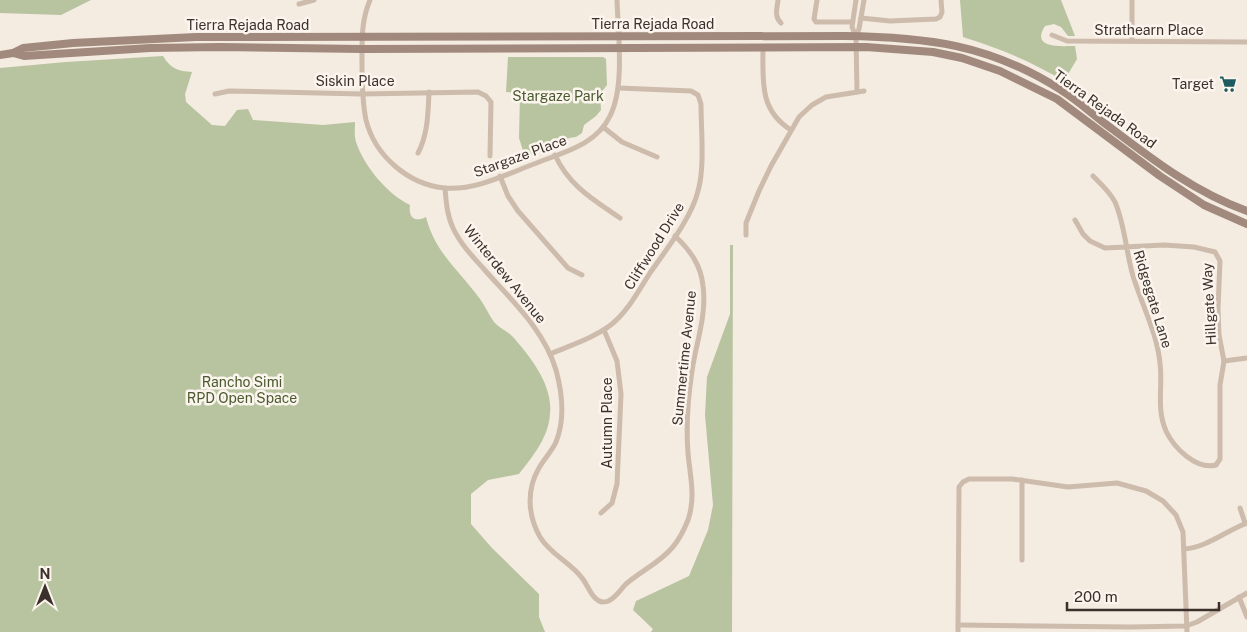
<svg xmlns="http://www.w3.org/2000/svg" width="1247" height="632" viewBox="0 0 1247 632" font-family="'Public Sans',sans-serif">
	<style>
		.green { fill: #b8c4a0 }
		.lines { fill: none; stroke-linecap: round; stroke-linejoin: round }
		.minor { stroke: #cdbbac; stroke-width: 5 }
		.secondary { stroke: #a18a7d; stroke-width: 8 }
		.labels { text-anchor: middle; dominant-baseline: central; stroke-width: 5; stroke-linejoin: round; paint-order: stroke }
		.street-label { font-size: 14px; fill: #3b302b; stroke: #fbf5ee }
		.poi-label { font-size: 14px; fill: #3b302b; stroke: #fbf5ee; text-anchor: end }
		.park-label { font-size: 14px; fill: #4a5a2e; stroke: #fbf5ee }
	</style>
	<rect width="100%" height="100%" fill="#f4ebe1"/>
	<g class="green">
		<path d="M0,0H91L61,15L0,13Z"/>
		<path d="M960,0H1061L1075,36H1068L1061,27L1054,24L1045,26C1030,49 1062,46 1075,46L1077,59L1064,81C1030,61 1001,49 963,37Z"/>
		<path d="M163,56C171,69 178,71 192,72L185,94L186,102L212,125L225,126L237,110L248,109L253,120L323,125L355,122C355,129 354,135 356,142C364,166 387,194 410,205C408,217 415,223 426,217C435,253 459,270 480,299C485,306 489,315 494,322C499,328 507,331 512,336C530,356 553,385 550,413C549,437 533,456 519,474L488,480L471,494V524L492,548L539,594V617L545,632H0V68L66,62Z"/>
		<path d="M508,57H603L606,59L607,85L600,94L601,110L596,116L584,125L582,133L576,137L569,138L561,144L525,157L519,138L520,93L506,92Z"/>
		<path d="M730,245H733L732,632H651L653,629L633,610L636,601L689,576L708,530L713,505L705,415L707,377L730,314Z"/>
	</g>
	<g class="lines">
		<g class="minor">
			<path d="M370,0C361,21 362,41 362,63C362,82 362,101 366,120C375,156 408,184 444,188C476,191 509,173 539,162C565,152 597,144 610,116C625,87 618,33 617,0"/>
			<path d="M778,0C777,9 774,16 781,23"/>
			<path d="M817,0L814,19L816,22H852"/>
			<path d="M299,4L314,0"/>
			<path d="M861,18L890,21L936,19L940,17L942,12L941,0"/>
			<path d="M1052,35L1067,41L1247,42"/>
			<path d="M856,36L852,27L856,0"/>
			<path d="M1132,41V0"/>
			<path d="M763,47C763,81 759,110 791,130"/>
			<path d="M857,92L856,36L859,29L864,0"/>
			<path d="M215,94L229,91L362,94L478,92L486,96L491,102L490,156"/>
			<path d="M603,127L622,142L657,157"/>
			<path d="M418,153C428,134 428,113 429,92"/>
			<path d="M555,155C569,186 594,200 620,218"/>
			<path d="M500,176L508,196L518,211L568,268L582,275"/>
			<path d="M445,188C446,201 447,215 453,228C460,243 471,255 483,268C510,299 544,329 556,370C562,392 565,420 556,442C552,451 544,459 539,468C526,490 528,516 540,537C551,555 570,562 582,578C588,585 592,600 602,602C604,602 608,602 610,600C616,597 621,589 626,584C641,571 659,563 672,548C679,540 684,530 688,520C696,497 690,476 688,453C686,427 688,397 692,371C696,343 707,315 703,286C701,265 690,250 675,236"/>
			<path d="M1075,220L1083,234L1090,241L1105,248L1164,245L1194,247L1215,252L1220,261L1218,309L1219,335L1224,361L1220,385V459L1216,465C1196,470 1174,448 1166,431C1156,408 1163,387 1160,363C1157,333 1142,305 1133,276C1126,252 1125,225 1115,202C1110,192 1101,184 1093,176"/>
			<path d="M746,235V223L759,191L771,166L799,117L812,105L826,97L864,91"/>
			<path d="M550,354C571,345 594,338 612,324C628,311 639,290 650,273C666,250 692,217 698,191C705,167 701,130 701,104L698,95L691,91L619,88"/>
			<path d="M1224,361L1247,358"/>
			<path d="M1022,480V560"/>
			<path d="M1240,508L1245,523"/>
			<path d="M601,513L612,503L617,484L621,394L617,361L604,330"/>
			<path d="M1184,549C1208,547 1225,531 1247,523"/>
			<path d="M1239,597L1247,617"/>
			<path d="M958,625L1130,627L1186,626L1197,622L1247,593"/>
			<path d="M958,632L959,487L963,482L969,479H1012L1068,487L1117,483L1146,491L1163,501L1176,515L1183,532L1187,632"/>
		</g>
		<g class="secondary">
			<path d="M13,53L24,56L150,48L220,47L362,49L866,47L933,52L962,58L1000,71L1057,99L1160,176L1204,205L1247,224"/>
			<path d="M0,55L13,53L23,48L73,43L196,37L844,36C926,37 989,44 1061,90C1076,99 1089,111 1103,122C1148,156 1193,192 1247,211"/>
		</g>
	</g>
	<defs>
		<g id="supermarket-bare" transform="scale(1.35)"><path d="M-6-5.5h2.5l.6 2H6L4.5 2H-2.5L-4.4-4H-6ZM-1.5 3.2a1.3 1.3 0 1 0 .1 0ZM3 3.2a1.3 1.3 0 1 0 .1 0Z" fill="#1f5a5e" stroke="#fbf5ee" stroke-width="2.5" paint-order="stroke"/></g>
	</defs>
	<g fill-rule="evenodd">
		<use href="#supermarket-bare" x="1228" y="84"/>
	</g>
	<g class="labels">
		<g class="street-label">
			<text x="653" y="24">Tierra Rejada Road</text>
			<text x="248" y="25">Tierra Rejada Road</text>
			<text x="1149" y="30">Strathearn Place</text>
			<text x="355" y="81">Siskin Place</text>
			<text transform="translate(1105 109) rotate(36)">Tierra Rejada Road</text>
			<text transform="translate(520 156) rotate(-20)">Stargaze Place</text>
			<text transform="translate(654 246) rotate(-58)">Cliffwood Drive</text>
			<text transform="translate(505 274) rotate(51)">Winterdew Avenue</text>
			<text transform="translate(1153 299) rotate(73)">Ridgegate Lane</text>
			<text transform="translate(1209 304) rotate(-93)">Hillgate Way</text>
			<text transform="translate(684 358) rotate(-84)">Summertime Avenue</text>
			<text transform="translate(607 423) rotate(-90)">Autumn Place</text>
		</g>
		<g class="poi-label">
			<text x="1214" y="84">Target</text>
		</g>
		<g class="park-label">
			<text x="558" y="96">Stargaze Park</text>
			<text x="242" y="382">Rancho Simi<tspan x="242" dy="16">RPD Open Space</tspan></text>
		</g>
	</g>
	<g transform="translate(45 587)" stroke="#fbf5ee" stroke-width="4" paint-order="stroke">
	<path d="M0-4L9 19L0 12L-9 19Z" fill="#3b302b"/>
	<text y="-8" font-size="14" font-weight="bold" text-anchor="middle" fill="#3b302b">N</text>
	</g>
	<path d="M1067 602v8h152v-8" fill="none" stroke="#3b302b" stroke-width="2.5"/>
	<text x="1074" y="602" font-size="15" fill="#3b302b" stroke="#fbf5ee" stroke-width="4" paint-order="stroke">200 m</text>
</svg>
